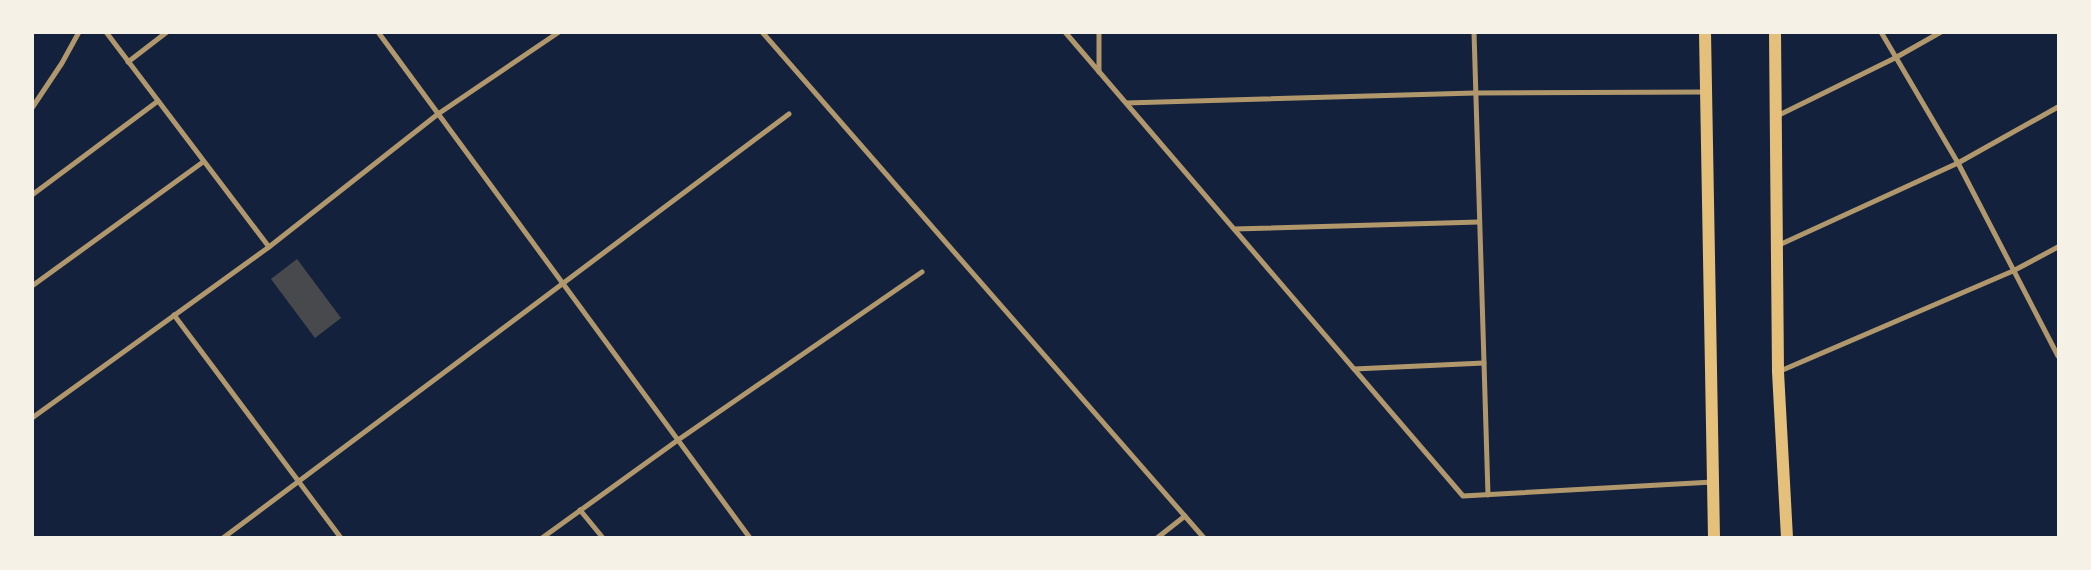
<svg xmlns="http://www.w3.org/2000/svg" width="2091" height="570" viewBox="0 0 2091 570" font-family="Jost,sans-serif">
	<style>
		.building { fill: #48494c }
		.lines { fill: none; stroke-linecap: round; stroke-linejoin: round }
		.minor { stroke: #b1986c; stroke-width: 5 }
		.primary { stroke: #e5c07b; stroke-width: 12 }
	</style>
	<rect width="100%" height="100%" fill="#14213d"/>
	<path class="building" d="M297,259L341,318L315,338L271,279Z"/>
	<g class="lines">
		<g class="minor">
			<path d="M106,32L269,247"/>
			<path d="M378,32L750,538"/>
			<path d="M762,32L1204,538"/>
			<path d="M1065,32L1463,496L1713,482"/>
			<path d="M1474,32L1488,495"/>
			<path d="M1881,32L1958,163L2058,356"/>
			<path d="M128,62L167,32"/>
			<path d="M1099,72V32"/>
			<path d="M1126,103L1475,93L1705,92"/>
			<path d="M32,108L62,63L79,32"/>
			<path d="M1777,116L1895,58L1941,32"/>
			<path d="M32,195L158,101"/>
			<path d="M1234,229L1479,222"/>
			<path d="M1779,245L1958,163L2058,107"/>
			<path d="M32,286L203,162"/>
			<path d="M174,315L341,538"/>
			<path d="M1354,369L1484,363"/>
			<path d="M1778,372L2013,271L2058,247"/>
			<path d="M32,418L269,247L438,114L559,32"/>
			<path d="M580,510L603,538"/>
			<path d="M223,538L789,114"/>
			<path d="M542,538L678,440L922,272"/>
			<path d="M1157,538L1185,516"/>
		</g>
		<g class="primary">
			<path d="M1705,32L1714,538"/>
			<path d="M1775,32L1778,372L1787,538"/>
		</g>
	</g>
	<rect width="2091" height="570" fill="none" stroke="#f6f1e7" stroke-width="68"/>
</svg>
